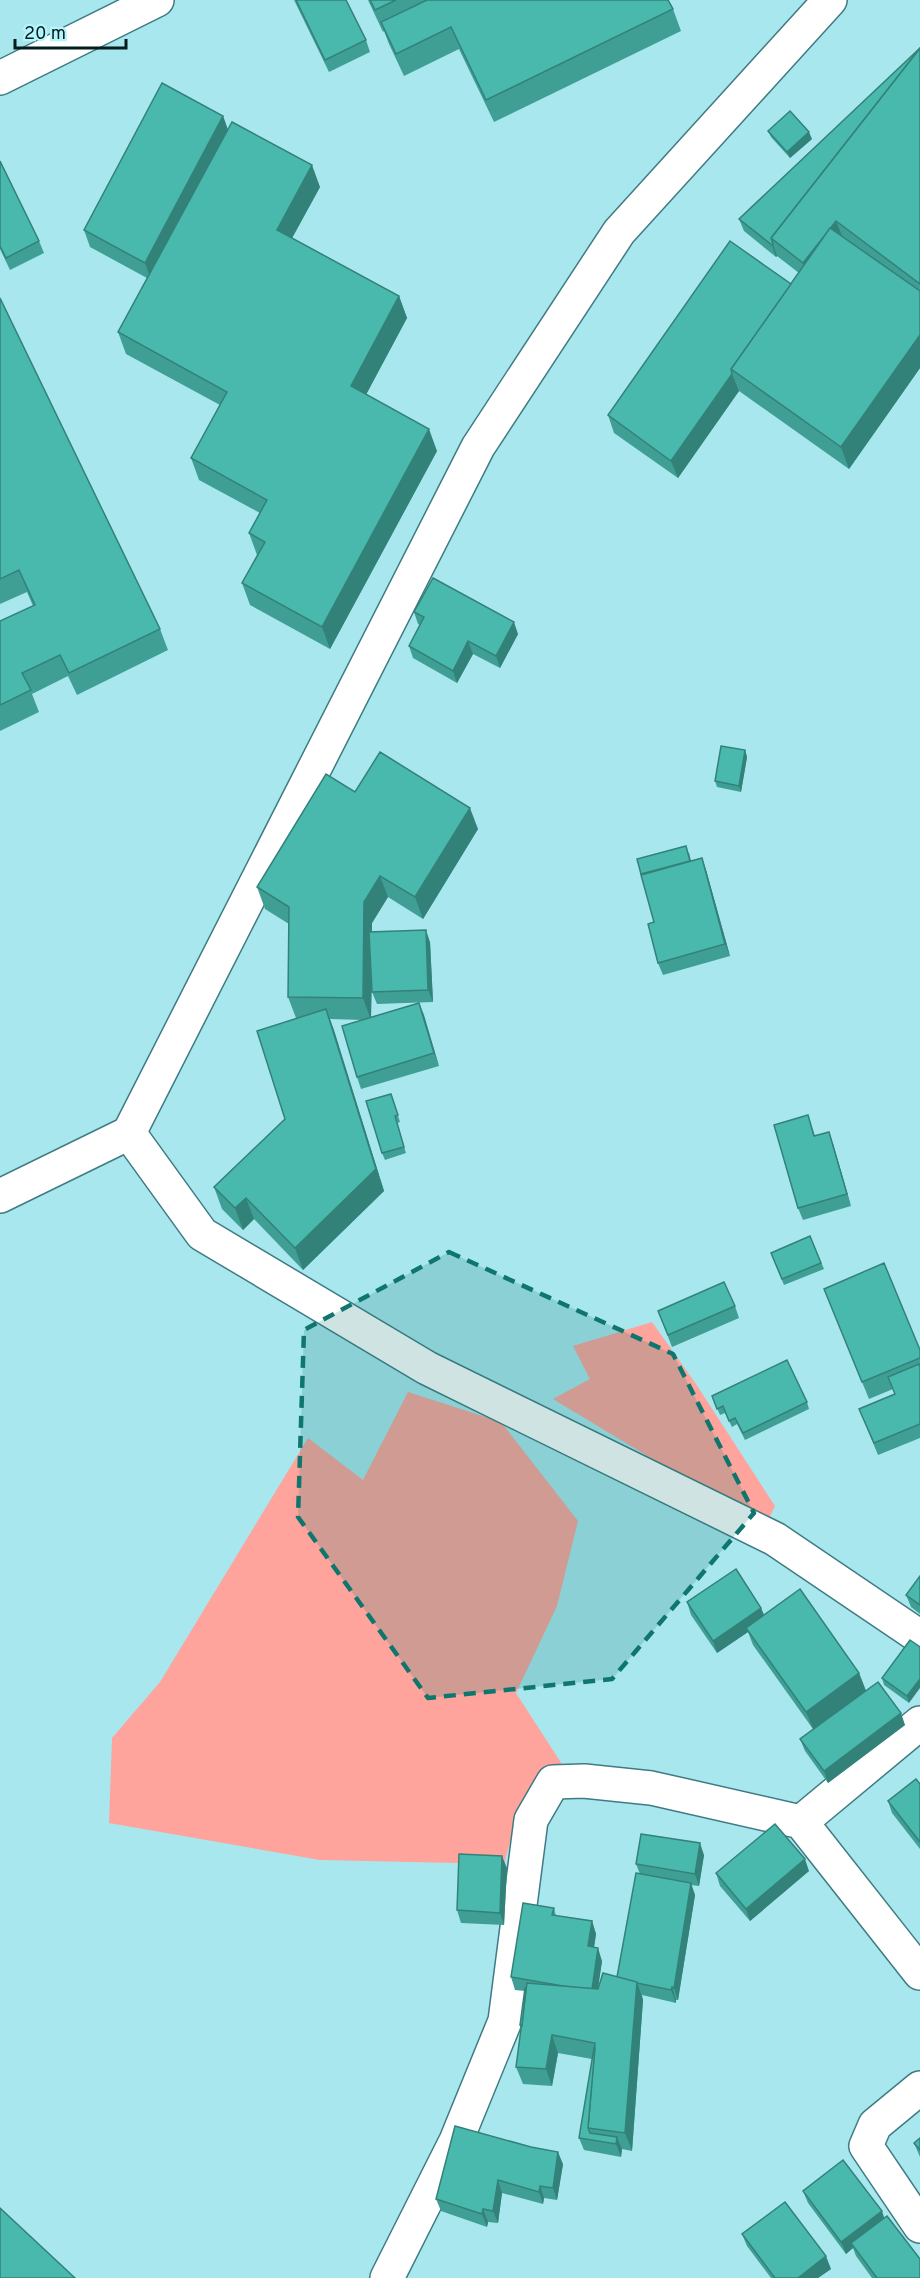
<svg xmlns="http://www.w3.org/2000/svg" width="920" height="2278" viewBox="0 0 920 2278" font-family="Overpass,sans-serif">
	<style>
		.green { fill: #ffa49c }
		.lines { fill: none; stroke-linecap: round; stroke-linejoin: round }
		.minor-casing { stroke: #3f7b82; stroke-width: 36 }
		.minor { stroke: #fff; stroke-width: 33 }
		.wall { fill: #3f9f95 }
		.shaded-wall { fill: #338279 }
		.building { fill: #49b9ad; stroke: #338279; stroke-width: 1.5 }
		.marked { fill: #0f766e; fill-opacity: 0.2; stroke: #0f766e; stroke-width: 4.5; stroke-dasharray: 12 8; stroke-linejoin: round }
	</style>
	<rect width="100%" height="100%" fill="#a9e7ef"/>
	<g class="green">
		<path d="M652,1322L696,1384L775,1506L765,1527L553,1399L590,1379L573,1346Z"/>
		<path d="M408,1392L501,1422L578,1521L557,1606L516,1693L567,1772L539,1775L520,1805L504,1864L320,1860L109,1823L112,1738L160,1682L308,1438L363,1480Z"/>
	</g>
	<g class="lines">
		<g class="minor-casing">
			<g id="minor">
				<path d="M0,78L157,0"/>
				<path d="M129,1133L202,1234L427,1368L775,1539L920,1637"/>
				<path d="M0,1196L129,1133L478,447L619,232L830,0"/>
				<path d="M801,1822L920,1723"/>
				<path d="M920,2088L875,2125L866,2146L920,2226"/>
				<path d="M387,2278L456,2141L505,2021L531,1820L553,1782L584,1781L651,1788L801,1822L920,1973"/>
			</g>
		</g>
		<use href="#minor" class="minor"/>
	</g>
	<g class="wall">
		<path d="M294,0H346L366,40L370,52L329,72Z"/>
		<path d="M368,0H668L673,9L681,31L494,122L459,49L404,76L389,44L384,31L383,32Z"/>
		<path d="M920,48V368L849,469L739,391L678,478L614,433L608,415L791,284L799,273L777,256L776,257L744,231L739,219Z"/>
		<path d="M223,116L228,130L320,187L292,238L399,296L407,318L366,394L437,451L330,649L250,605L242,583L257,555L249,533L260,513L199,480L191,458L220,405L126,354L118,332L147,278L90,247L84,230Z"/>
		<path d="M768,131L812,139L790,158L771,137Z"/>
		<path d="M0,161L39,241L44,253L10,270L0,249Z"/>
		<path d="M0,298L160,629L168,650L77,695L68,676L32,694L39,712L0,731V621L33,606L27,592L0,604Z"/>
		<path d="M414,612L518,634L500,668L473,654L457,683L413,658L409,646L420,625L418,624Z"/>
		<path d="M745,750L747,757L741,792L717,787L715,781Z"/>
		<path d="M355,792L478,829L423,919L388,897L372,923V932L430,942L433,1002L377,1004L372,992V980L371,1017L419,1003L439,1066L361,1089L357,1077L363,1020L330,1019L384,1191L303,1270L254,1219L243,1230L222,1209L214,1187L285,1119L296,1018L288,997L289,924L265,909L257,887Z"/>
		<path d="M689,852L691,861L702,858L706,870L730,956L663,975L658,963L654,922Z"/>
		<path d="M391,1094L400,1122L397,1123L406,1153L385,1160L382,1153Z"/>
		<path d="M808,1115L815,1136L833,1144L851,1206L803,1220L798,1208Z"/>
		<path d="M810,1236L824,1269L784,1285L773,1259Z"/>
		<path d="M824,1289L920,1350V1438L878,1455L859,1409L895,1394L893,1389L869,1399Z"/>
		<path d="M735,1306L739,1318L672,1347L658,1311Z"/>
		<path d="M712,1396L807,1402L809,1409L745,1440L737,1424L732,1427L725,1413L720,1415Z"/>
		<path d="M920,1576V1614L911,1607L906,1595Z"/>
		<path d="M687,1602L761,1608L764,1615L859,1673L866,1691L905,1725L828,1783L805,1751L800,1739L863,1693L813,1729L753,1645L748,1632L717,1653L691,1615Z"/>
		<path d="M910,1640L909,1703L884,1685L882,1678Z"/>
		<path d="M920,1784V1849L892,1813L888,1801Z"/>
		<path d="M704,1855L699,1886L691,1885L695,1895L678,2000H676V2003L642,1995L643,2000L632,2151L622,2149L621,2157L584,2150L579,2138L592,2059L558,2053L552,2086L523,2084L516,2067L521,2029L520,2025L525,1991L515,1990L511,1977L554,1908L556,1916L592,1921L596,1934L594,1948L602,1961L598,1986L617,1977L640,1874L636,1864Z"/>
		<path d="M507,1868L504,1925L461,1923L457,1910Z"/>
		<path d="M809,1871L750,1921L720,1886L716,1873Z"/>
		<path d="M455,2126L563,2164L557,2200L544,2198L543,2204L502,2193L498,2223L488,2222L487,2227L441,2211L436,2199Z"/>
		<path d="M920,2138V2157L914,2143Z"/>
		<path d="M803,2191L884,2218L920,2278H872L856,2256L853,2248L846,2254L808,2203Z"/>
		<path d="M742,2234L831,2269L818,2278H771L747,2246Z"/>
	</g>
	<g class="shaded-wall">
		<path d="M223,116L229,133L151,280L145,263Z"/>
		<path d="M809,132L812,139L790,158L787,152Z"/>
		<path d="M312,165L320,187L285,251L277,230Z"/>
		<path d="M836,221L843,238L809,281L803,263Z"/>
		<path d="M773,244L777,256L776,257L772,245Z"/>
		<path d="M399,296L407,318L359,408L351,386Z"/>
		<path d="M920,335V368L849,469L841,447Z"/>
		<path d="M732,374L739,391L678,478L671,461Z"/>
		<path d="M429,429L437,451L330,649L322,627Z"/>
		<path d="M514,622L518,634L500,668L496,656Z"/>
		<path d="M468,641L473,654L457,683L453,671Z"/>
		<path d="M745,750L747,757L741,792L739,786Z"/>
		<path d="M470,808L478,829L423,919L415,897Z"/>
		<path d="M702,858L706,870L730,956L725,944Z"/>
		<path d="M380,876L388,897L372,923L371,1020L363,998L364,902Z"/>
		<path d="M426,930L430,942L433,1002L428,990Z"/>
		<path d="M419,1003L424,1015L439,1066L434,1053Z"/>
		<path d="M326,1009L334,1030L384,1191L303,1270L295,1248Z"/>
		<path d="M829,1132L833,1144L851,1206L847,1194Z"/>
		<path d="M246,1198L254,1219L243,1230L235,1208Z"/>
		<path d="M761,1608L766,1620L746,1628L748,1632L717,1653L713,1641Z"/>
		<path d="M859,1673L866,1691L813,1729L806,1712Z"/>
		<path d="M920,1679V1688L909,1703L907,1696Z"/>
		<path d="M901,1713L905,1725L828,1783L824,1771Z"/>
		<path d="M700,1843L704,1855L699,1886L695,1874Z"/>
		<path d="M502,1856L507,1868L504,1925L500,1913Z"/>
		<path d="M805,1859L809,1871L750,1921L746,1909Z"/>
		<path d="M691,1883L695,1895L678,2000L674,1988Z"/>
		<path d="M592,1921L596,1934L592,1959L588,1946Z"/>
		<path d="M598,1948L602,1961L596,2003L591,1990Z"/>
		<path d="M637,1982L643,2000L632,2151L625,2133Z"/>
		<path d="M672,1987L676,2000V2003L671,1990Z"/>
		<path d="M552,2035L558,2053L552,2086L546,2069Z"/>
		<path d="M617,2137L622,2149L621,2157L616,2144Z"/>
		<path d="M558,2152L563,2164L557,2200L553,2188Z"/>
		<path d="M498,2180L502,2193L498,2223L493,2211Z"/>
		<path d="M540,2186L544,2198L543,2204L539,2192Z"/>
		<path d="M483,2209L488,2222L487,2227L482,2214Z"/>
		<path d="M882,2211L886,2223L851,2243L853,2248L846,2254L841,2242Z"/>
		<path d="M826,2256L831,2269L818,2278H798Z"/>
	</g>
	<g class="building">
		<path d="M296,0H346L366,40L325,60Z"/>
		<path d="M370,0H396L375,10Z"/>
		<path d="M427,0H668L673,9L486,100L451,27L396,54L381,22Z"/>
		<path d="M920,48V284L836,221L803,263L771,238Z"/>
		<path d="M920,48L771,238L773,244L772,245L739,219Z"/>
		<path d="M162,83L223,116L145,263L84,230Z"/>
		<path d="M790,111L809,132L787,152L768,131Z"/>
		<path d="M232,122L312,165L277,230L399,296L351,386L429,429L322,627L242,583L265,542L249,533L267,500L191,458L227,392L118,332Z"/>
		<path d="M0,161L39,241L6,258L0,246Z"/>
		<path d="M830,228L920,291V335L841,447L731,369Z"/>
		<path d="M730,241L791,284L731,369L732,374L671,461L608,415Z"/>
		<path d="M0,298L160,629L69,673L60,655L22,673L31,690L0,705V621L35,605L19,570L0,579Z"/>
		<path d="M433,578L514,622L496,656L468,641L453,671L409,646L424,617L414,612Z"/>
		<path d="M721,746L745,750L739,786L715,781Z"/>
		<path d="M380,752L470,808L415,897L380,876L364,902L363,998L288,997L289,907L257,887L326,774L355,792Z"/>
		<path d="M686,846L690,861L641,874L637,859Z"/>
		<path d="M702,858L725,944L658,963L648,924L654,922L641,875Z"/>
		<path d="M426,930L428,990L372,992L369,932Z"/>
		<path d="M419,1003L434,1053L357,1077L342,1026Z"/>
		<path d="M326,1009L376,1169L295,1248L246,1198L235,1208L214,1187L285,1119L257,1031Z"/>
		<path d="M391,1094L398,1115L395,1116L404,1147L382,1153L366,1101Z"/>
		<path d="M808,1115L814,1136L829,1132L847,1194L798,1208L774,1125Z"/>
		<path d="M810,1236L821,1263L782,1279L771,1253Z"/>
		<path d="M884,1263L920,1350V1358L862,1382L824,1289Z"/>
		<path d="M724,1282L735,1306L668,1335L658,1311Z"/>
		<path d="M787,1360L807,1402L743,1433L735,1418L729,1421L723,1406L717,1409L712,1396Z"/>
		<path d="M919,1364L920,1367V1424L874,1443L859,1409L895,1394L888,1377Z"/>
		<path d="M736,1569L761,1608L713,1641L687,1602Z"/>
		<path d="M920,1576V1605L906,1595Z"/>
		<path d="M800,1589L859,1673L806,1712L746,1628Z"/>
		<path d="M910,1640L920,1647V1679L907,1696L882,1678Z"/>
		<path d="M878,1682L901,1713L824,1771L800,1739Z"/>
		<path d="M916,1779L920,1784V1842L888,1801Z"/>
		<path d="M775,1824L805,1859L746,1909L716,1873Z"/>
		<path d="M641,1834L700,1843L695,1874L636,1864Z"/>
		<path d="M459,1854L502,1856L500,1913L457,1910Z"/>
		<path d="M636,1873L691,1883L674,1988L672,1987L671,1990L637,1983L617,1977Z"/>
		<path d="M523,1903L554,1908L552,1915L592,1921L588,1946L598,1948L592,1989L569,1987L511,1977Z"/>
		<path d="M603,1973L637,1982L625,2133L588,2128L595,2043L552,2035L546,2069L516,2067L527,1983L598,1989Z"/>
		<path d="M525,1988L526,1989L522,2026L520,2025Z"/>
		<path d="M594,2048H595L588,2128L590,2133L617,2137L616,2144L579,2138Z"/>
		<path d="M455,2126L531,2147L558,2152L553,2188L540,2186L539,2192L498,2180L493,2211L483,2209L482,2214L436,2199Z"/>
		<path d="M920,2138V2150L914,2143Z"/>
		<path d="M843,2160L882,2211L841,2242L803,2191Z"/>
		<path d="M785,2202L826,2256L798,2278H775L742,2234Z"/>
		<path d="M0,2208L75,2278H0Z"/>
		<path d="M887,2216L920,2259V2278H877L851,2243Z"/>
	</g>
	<path class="marked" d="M449,1252L673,1354L754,1513L612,1679L428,1698L298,1517L304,1330Z"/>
	<path d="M15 39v9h111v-9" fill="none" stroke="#031d1f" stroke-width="3"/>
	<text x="24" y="39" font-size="18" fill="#031d1f" stroke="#b6f5fc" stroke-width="4.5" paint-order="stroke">20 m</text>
</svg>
